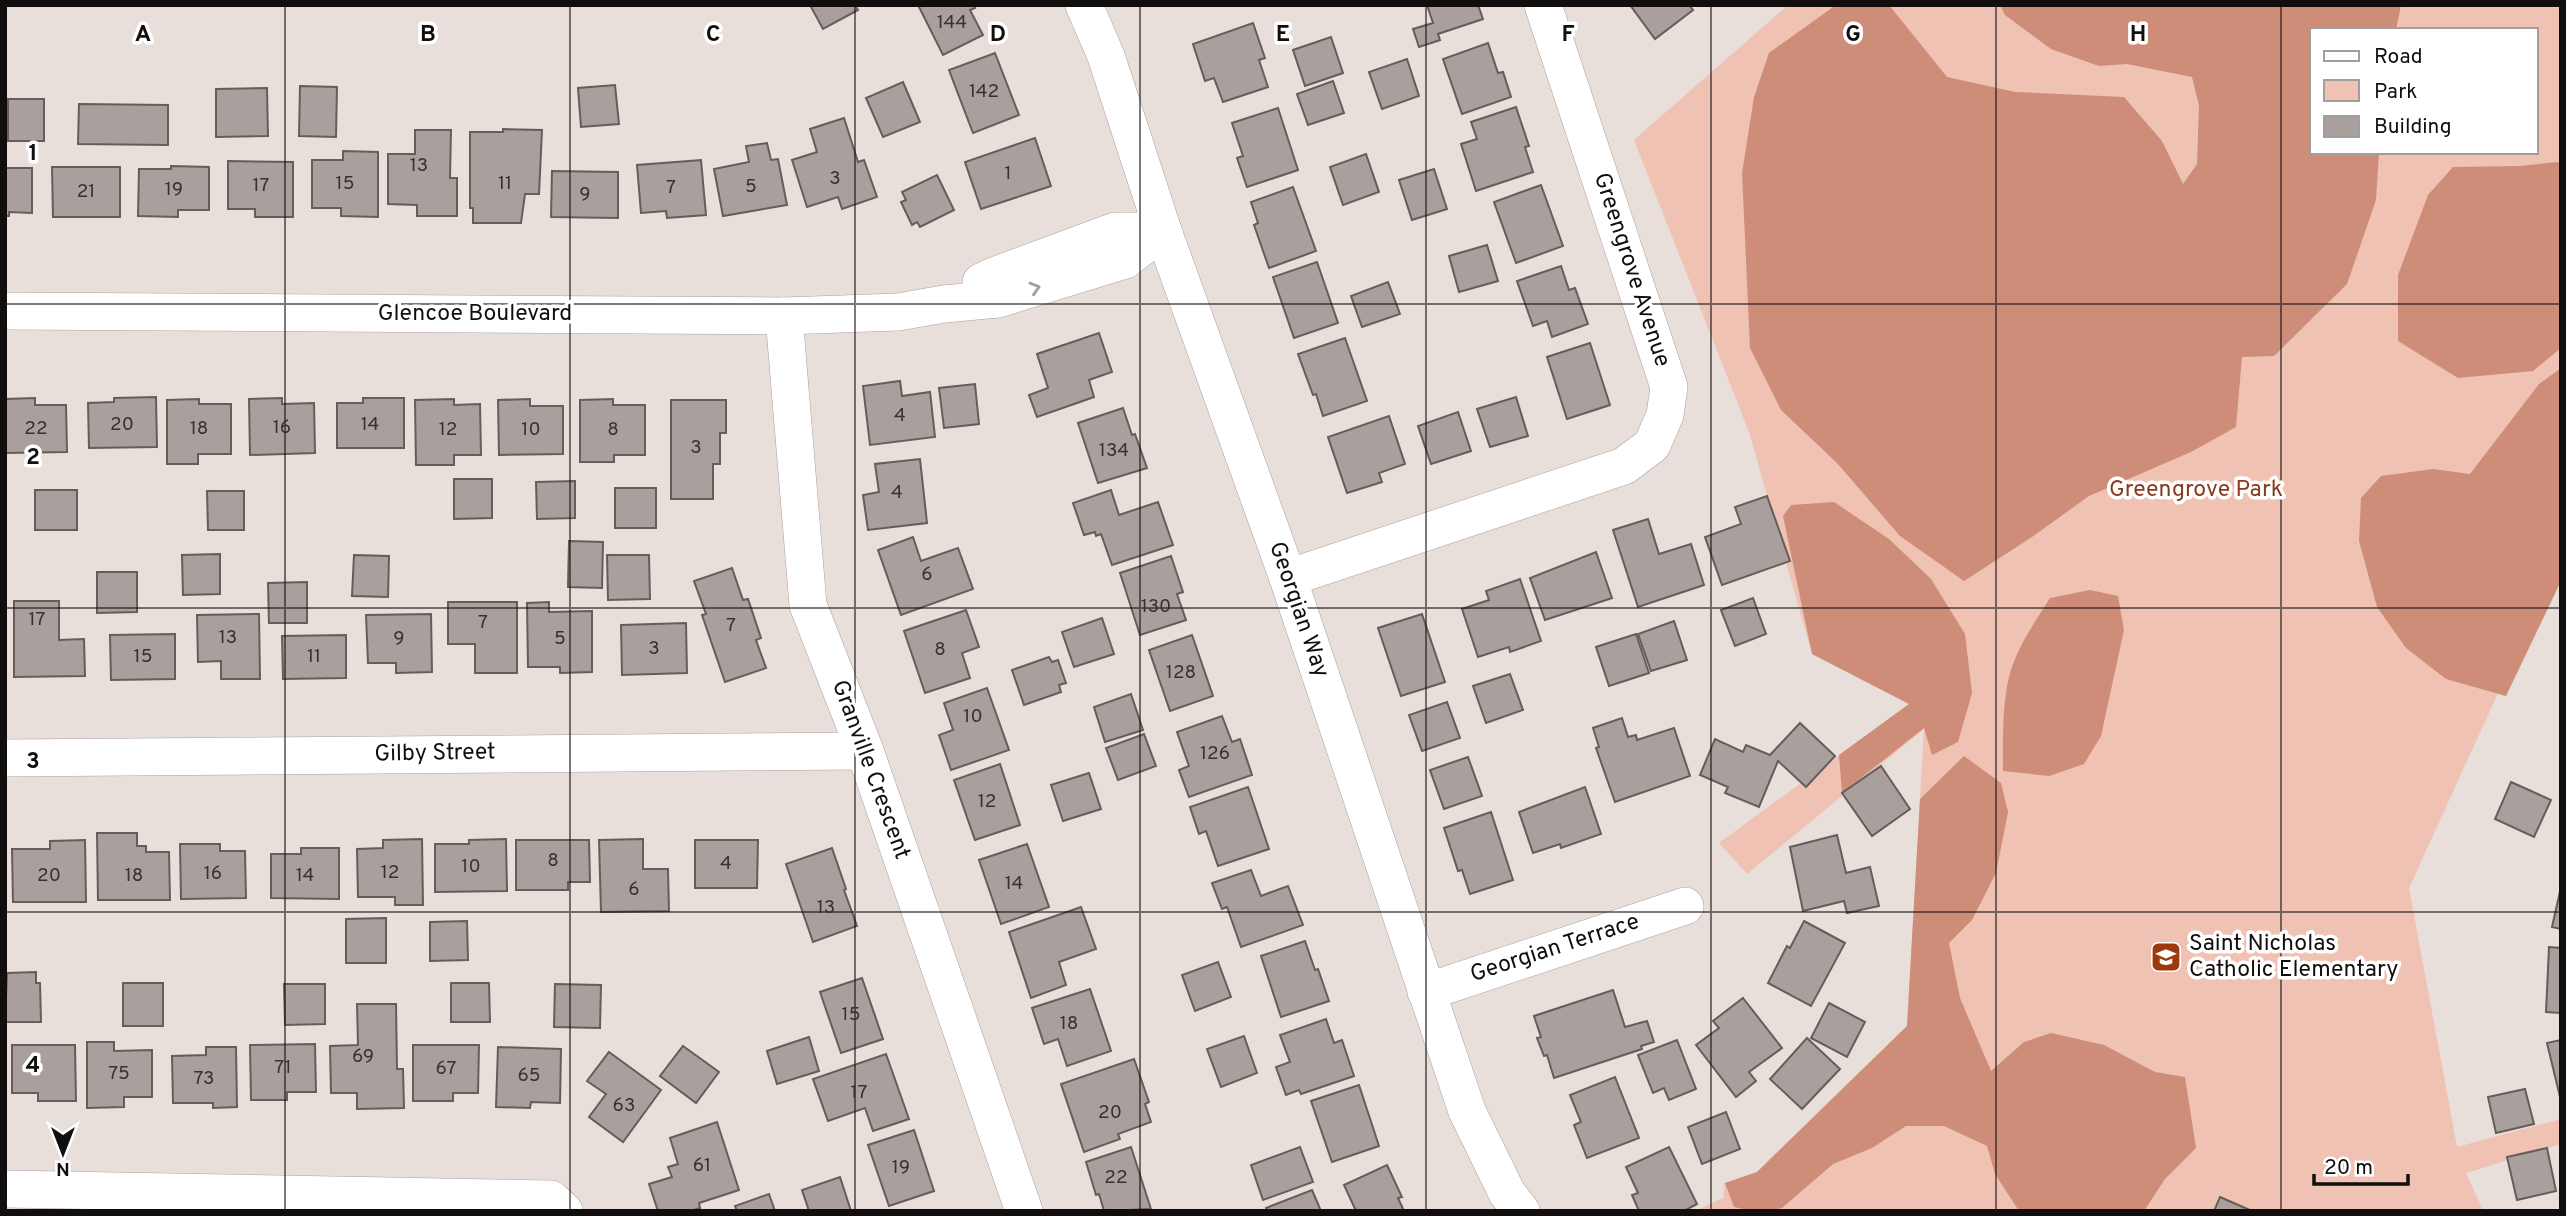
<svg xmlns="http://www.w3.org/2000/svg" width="2566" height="1216" viewBox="0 0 2566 1216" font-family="Overpass,sans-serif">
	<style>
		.green { fill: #efc2b4; fill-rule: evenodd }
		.forest { fill: #cd8d78 }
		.building { fill: #a99f9c; stroke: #665d5a; stroke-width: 2 }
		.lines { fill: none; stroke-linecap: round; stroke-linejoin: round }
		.minor-casing { stroke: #aba19d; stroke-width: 38 }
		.minor { stroke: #fff; stroke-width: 37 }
		.oneway { stroke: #a09f9e }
		.grid { fill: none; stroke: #110e0d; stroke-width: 2; stroke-opacity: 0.55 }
		.labels { text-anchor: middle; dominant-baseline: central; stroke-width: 7; stroke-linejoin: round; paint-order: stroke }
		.number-label { font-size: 19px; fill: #373231 }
		.street-label { font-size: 23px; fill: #110e0d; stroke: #fff }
		.park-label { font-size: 23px; fill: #88391e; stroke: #fff }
		.poi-label { font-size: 23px; fill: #110e0d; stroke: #fff; text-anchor: start }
		.grid-label { font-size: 23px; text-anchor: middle; font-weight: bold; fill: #110e0d; stroke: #fff; stroke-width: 7; stroke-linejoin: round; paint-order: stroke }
	</style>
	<rect width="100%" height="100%" fill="#e8deda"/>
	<path class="green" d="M1788,5H2561V555L2409,888L2457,1147L2561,1119V1144L2466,1173L2483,1211H1695L1723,1198L1725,1183L1757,1172L1907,1026L1924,729L1747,874L1719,843L1909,704L1812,654L1749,432L1634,140ZM2312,30H2536V152H2312Z"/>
	<g class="forest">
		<path d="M1836,5H1889L1947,77L2015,92L2124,97L2162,141L2183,184L2197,164L2199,106L2192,77L2127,64L2099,66L2051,49L2005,15L2000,5H2401L2396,30H2312V152H2379L2376,200L2347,284L2274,356L2242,357L2236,427L2191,452L2089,496L2032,537L1964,581L1900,536L1837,463L1781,410L1750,348L1742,173L1754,97L1769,53Z"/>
		<path d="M2558,162L2561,165V348L2533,371L2458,378L2398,341V275L2428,195L2453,167L2519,166Z"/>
		<path d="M2561,368V581L2506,696L2446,679L2406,648L2377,607L2359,541L2361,498L2381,476L2433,469L2470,474L2539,384Z"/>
		<path d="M1834,502L1889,539L1931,579L1965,634L1972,693L1958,742L1932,755L1924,728L1842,793L1839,755L1909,704L1812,654L1783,516L1791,505Z"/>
		<path d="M2090,590L2118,596L2124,630L2101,736L2084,764L2049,776L2003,771C2003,740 2002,707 2009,677C2016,649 2035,622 2050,598Z"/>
		<path d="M1964,756L2001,783L2008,812L1996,873L1972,920L1949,943L1960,998L1991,1071L2024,1042L2051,1033L2104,1045L2155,1072L2185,1077L2196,1148L2165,1179L2144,1211H2019L1995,1174L1987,1146L1944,1126H1906L1872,1148L1833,1164L1782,1208C1766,1213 1750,1211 1734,1207L1725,1183L1757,1172L1907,1026L1920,799Z"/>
	</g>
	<g class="building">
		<path d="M810,5H855L858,10L823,29Z"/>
		<path d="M918,5H973L975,8L970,10L983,35L943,55Z"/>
		<path d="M1427,5H1478L1483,19L1438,34L1440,40L1419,47L1413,29L1433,23Z"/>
		<path d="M1630,5H1689L1693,10L1655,39Z"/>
		<path d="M1253,23L1265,58L1259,60L1268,87L1223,102L1214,78L1205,81L1193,44Z"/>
		<path d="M1331,37L1343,73L1305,86L1293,50Z"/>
		<path d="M1488,43L1498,73L1503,72L1511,97L1462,114L1443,59Z"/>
		<path d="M995,53L1019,115L973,133L949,70Z"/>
		<path d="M1407,59L1419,96L1382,109L1369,72Z"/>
		<path d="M1333,81L1344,113L1308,125L1297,94Z"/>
		<path d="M903,82L920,122L883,137L866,98Z"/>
		<path d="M615,85L619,124L581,127L578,88Z"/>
		<path d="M300,86L337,87L336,137L299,136Z"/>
		<path d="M267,88L268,136L216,137V89Z"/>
		<rect x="8" y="99" width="36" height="42"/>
		<path d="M79,104L168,105V145L78,144Z"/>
		<path d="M1516,107L1529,146L1525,147L1533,172L1476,191L1461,144L1477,139L1471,122Z"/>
		<path d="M1278,108L1298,170L1247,187L1237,158L1243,156L1232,123Z"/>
		<path d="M844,118L858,162L864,160L877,197L842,209L838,197L807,207L792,160L817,152L810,129Z"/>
		<path d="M503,129L542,130L539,194H525L521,223H473V208H470V132H503Z"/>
		<path d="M415,130H451L450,178H457V216H417V205L388,204V154H415Z"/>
		<path d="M1035,138L1051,186L981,209L965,162Z"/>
		<path d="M767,143L771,160L778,159L787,205L723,216L714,169L749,162L746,146Z"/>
		<path d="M343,151L378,152V217L341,216V208H312V160H343Z"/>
		<path d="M1366,154L1379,192L1343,205L1330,167Z"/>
		<path d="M701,160L706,215L667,218L666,211L641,213L637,165Z"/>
		<path d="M228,161L293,162V217H255V209H228Z"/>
		<path d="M171,166L209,167V210H178V217L138,216L139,169H171Z"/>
		<path d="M52,167H120V217H53Z"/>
		<path d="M5,168H32V213L9,212V216H5Z"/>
		<path d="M1434,169L1447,209L1412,220L1399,180Z"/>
		<path d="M552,171L618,172V218L551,217Z"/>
		<path d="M937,175L954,210L920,227L917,222L912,225L901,202L906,200L902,192Z"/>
		<path d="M1541,185L1563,246L1516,263L1494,202Z"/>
		<path d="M1293,187L1316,251L1269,268L1254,225L1258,223L1251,202Z"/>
		<path d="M1487,245L1498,281L1459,292L1449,256Z"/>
		<path d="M1317,262L1338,323L1294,338L1273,277Z"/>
		<path d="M1561,266L1569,290L1575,288L1588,324L1552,337L1547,321L1533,326L1517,281Z"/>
		<path d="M1388,282L1400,314L1362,327L1351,296Z"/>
		<path d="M1099,333L1112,372L1089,380L1094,397L1037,417L1029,395L1048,388L1037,354Z"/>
		<path d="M1345,338L1367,401L1323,416L1316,394L1313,395L1298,354Z"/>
		<path d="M1590,343L1610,405L1567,419L1547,357Z"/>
		<path d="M900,381L902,396L930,392L935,437L870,445L863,386Z"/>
		<path d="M975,384L979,424L944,428L939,388Z"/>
		<path d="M156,397L157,447L89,448L88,403L114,402V398Z"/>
		<path d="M1516,397L1528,436L1490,447L1477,409Z"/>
		<path d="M35,398V405H66L67,452L5,453V399Z"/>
		<path d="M282,398V404L314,403L315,453L250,455L249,399Z"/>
		<path d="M363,398H404V448H337V403H363Z"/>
		<path d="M199,399V404H231V454H198V464H167V400Z"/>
		<path d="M454,399V405L480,404L481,455H454V465H416L415,400Z"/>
		<path d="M530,399V406H563V454L499,455L498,400Z"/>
		<path d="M613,399V405H645V455H614V462H580V400Z"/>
		<path d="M671,400H726V433H720V464H713V499H671Z"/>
		<path d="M1123,408L1132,435L1135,434L1147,468L1098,483L1078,423Z"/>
		<path d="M1458,412L1471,451L1431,464L1418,426Z"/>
		<path d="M1389,416L1405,464L1379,473L1382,482L1347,493L1328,437Z"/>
		<path d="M920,459L927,523L868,530L863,495L879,492L875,464Z"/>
		<path d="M454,479H492V518L454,519Z"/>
		<path d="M575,481V518L537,519L536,482Z"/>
		<rect x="615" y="488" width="41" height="40"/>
		<rect x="35" y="490" width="42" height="40"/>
		<path d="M1111,490L1119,515L1158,502L1173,545L1112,565L1101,534L1096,536L1095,532L1084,535L1073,503Z"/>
		<path d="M207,491H244V530H208Z"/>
		<path d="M1767,496L1790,561L1722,585L1705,537L1741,524L1735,507Z"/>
		<path d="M1648,519L1659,554L1691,544L1704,585L1638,607L1613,530Z"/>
		<path d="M913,537L921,561L958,548L973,589L901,615L878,550Z"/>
		<path d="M569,541L603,542L602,588L568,587Z"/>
		<path d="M1596,552L1612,598L1545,620L1530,578Z"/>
		<path d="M220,554V594L183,595L182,555Z"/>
		<path d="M354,555L389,556L388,597L352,596Z"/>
		<path d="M607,555H649L650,599L608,600Z"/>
		<path d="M1171,556L1183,592L1177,594L1186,620L1140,635L1120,573Z"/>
		<path d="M732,568L743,600L748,599L761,638L756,640L766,668L725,682L702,615L706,614L694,581Z"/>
		<path d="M97,572H137V612L97,613Z"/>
		<path d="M1520,579L1541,641L1510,652L1509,647L1478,657L1462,609L1489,600L1486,591Z"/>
		<path d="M307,582V623H269L268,583Z"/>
		<path d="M1753,598L1766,634L1735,646L1721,610Z"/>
		<path d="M14,601H59V640L84,639L85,676L14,677Z"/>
		<path d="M448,602H517V673H475V644H448Z"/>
		<path d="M549,602V612L592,611V672L560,673V667H528L527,603Z"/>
		<path d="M966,610L979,647L962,653L970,678L925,693L904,631Z"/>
		<path d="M259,614L260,679H221V661L198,662L197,615Z"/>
		<path d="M431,614L432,672L396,673V663H368L366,615Z"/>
		<path d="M1422,614L1445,682L1401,696L1378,628Z"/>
		<path d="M1102,618L1114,654L1074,667L1062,632Z"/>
		<path d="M1674,621L1687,660L1651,671L1638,634Z"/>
		<path d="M686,623L687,673L622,675L621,625Z"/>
		<path d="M175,634V679L111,680L110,635Z"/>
		<path d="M1636,634L1649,673L1609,686L1596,647Z"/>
		<path d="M346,635V678L283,679L282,636Z"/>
		<path d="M1192,635L1213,696L1170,711L1149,650Z"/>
		<path d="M1049,657L1052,662L1058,660L1066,683L1059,685L1061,692L1024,705L1012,670Z"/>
		<path d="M1510,674L1523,710L1486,723L1473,686Z"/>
		<path d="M987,688L1009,750L951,770L939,735L953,730L944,703Z"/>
		<path d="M1131,694L1143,730L1105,742L1094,707Z"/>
		<path d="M1447,702L1460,738L1422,751L1409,715Z"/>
		<path d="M1222,716L1232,742L1240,739L1252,775L1189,797L1179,770L1189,766L1177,732Z"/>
		<path d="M1622,718L1628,737L1636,735L1637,740L1674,728L1690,776L1615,802L1596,748L1599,747L1593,728Z"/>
		<path d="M1800,723L1835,756L1806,787L1778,761L1759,807L1725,793L1728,787L1700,775L1715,739L1743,752L1746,745L1770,755Z"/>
		<path d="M1144,734L1156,766L1118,780L1106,748Z"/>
		<path d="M1468,757L1482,796L1444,809L1430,770Z"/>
		<path d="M1000,764L1020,825L975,840L954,780Z"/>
		<path d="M1881,766L1910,809L1872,836L1842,793Z"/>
		<path d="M1089,773L1101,809L1063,821L1051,785Z"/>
		<path d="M2511,782L2551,800L2534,837L2495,819Z"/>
		<path d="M1248,787L1269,849L1218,866L1206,831L1199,834L1190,807Z"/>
		<path d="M1585,787L1601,834L1561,848L1560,844L1533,853L1519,812Z"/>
		<path d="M1491,812L1513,880L1470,894L1462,870L1458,871L1444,828Z"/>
		<path d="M97,833H137V846H146V852H169L170,900H98Z"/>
		<path d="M1837,835L1846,873L1870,867L1879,906L1847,913L1844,901L1803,911L1790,847Z"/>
		<path d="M422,839L423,905H395V897H358L357,849L383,848V840Z"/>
		<path d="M506,839L507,891L435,892V844H469V840Z"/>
		<path d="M643,839V869H668L669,911L601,912L599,840Z"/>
		<path d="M85,840L86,902H13L12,849H50V841Z"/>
		<path d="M516,840H589L590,882H568V890H516Z"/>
		<path d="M695,840H758L757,888H695Z"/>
		<path d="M180,844H220V851H245L246,898L181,899Z"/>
		<path d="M1027,844L1049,907L1001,924L979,860Z"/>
		<path d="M301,848H339V899L271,898V854H301Z"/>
		<path d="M832,848L846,889L844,890L857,926L813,942L786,864Z"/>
		<path d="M1251,870L1261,896L1288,886L1303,925L1241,947L1227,907L1222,909L1212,883Z"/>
		<path d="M2561,887V929L2552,927Z"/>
		<path d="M1081,907L1096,949L1059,962L1066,985L1031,998L1009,932Z"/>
		<path d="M386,918V963H346V919Z"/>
		<path d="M467,921L468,960L430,961V922Z"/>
		<path d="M1804,921L1845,943L1811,1006L1768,983L1787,946L1790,948Z"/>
		<path d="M1305,941L1315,970L1318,969L1329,1001L1281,1017L1261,956Z"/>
		<path d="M2549,947L2561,948V1013L2546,1012Z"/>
		<path d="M1218,962L1231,997L1195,1011L1182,975Z"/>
		<path d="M36,972V983H40L41,1022H5L7,973Z"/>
		<path d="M862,978L883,1039L841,1053L820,992Z"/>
		<rect x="123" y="983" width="40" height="43"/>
		<path d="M451,983H489L490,1022H451Z"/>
		<path d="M284,984H325V1024L285,1025Z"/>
		<path d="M555,984L601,985L600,1028L554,1027Z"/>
		<path d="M1090,989L1111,1051L1067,1066L1058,1039L1044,1044L1032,1008Z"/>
		<path d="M1613,990L1625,1027L1647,1021L1654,1042L1641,1046L1642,1049L1554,1078L1547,1055L1544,1056L1537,1038L1541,1037L1534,1016Z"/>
		<path d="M1743,998L1782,1048L1749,1072L1756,1081L1736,1097L1696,1045L1719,1028L1713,1021Z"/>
		<path d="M1829,1003L1865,1022L1847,1057L1811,1038Z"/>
		<path d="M357,1004H396L397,1069H403L404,1108L357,1109V1093H331L330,1046L358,1045Z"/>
		<path d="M1326,1019L1334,1043L1342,1040L1354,1076L1301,1094L1299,1090L1286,1095L1276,1067L1290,1062L1280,1035Z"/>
		<path d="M1244,1036L1257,1073L1221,1087L1207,1049Z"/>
		<path d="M809,1037L819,1071L777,1084L767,1051Z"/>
		<path d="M1807,1038L1840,1069L1802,1109L1770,1079Z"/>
		<path d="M1677,1040L1696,1089L1669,1100L1664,1088L1653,1093L1638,1055Z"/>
		<path d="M2561,1040V1101L2547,1043Z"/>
		<path d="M87,1042H114V1051L152,1050V1097H124V1107L87,1108Z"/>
		<path d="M315,1044L316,1092H287V1100H251L250,1045Z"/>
		<path d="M12,1045H75L76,1101H38V1093H12Z"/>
		<path d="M413,1045H479L478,1093H453V1101H413Z"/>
		<path d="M683,1046L719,1072L696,1103L660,1076Z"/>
		<path d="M206,1047H236L237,1107L213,1108V1103H173L172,1056L206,1055Z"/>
		<path d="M498,1047L561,1049L560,1103L531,1102L530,1108L496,1107Z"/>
		<path d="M609,1052L661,1090L623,1142L589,1117L606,1094L587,1081Z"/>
		<path d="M886,1054L909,1119L873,1131L865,1108L828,1121L813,1079Z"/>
		<path d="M1134,1059L1149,1102L1145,1104L1151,1122L1118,1134L1120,1139L1084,1152L1061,1084Z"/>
		<path d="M1615,1077L1639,1138L1587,1158L1574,1125L1581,1122L1570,1095Z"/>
		<path d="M1359,1085L1379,1146L1332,1162L1311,1101Z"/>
		<path d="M2525,1089L2534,1124L2496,1133L2488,1097Z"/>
		<path d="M1726,1112L1740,1149L1702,1164L1688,1127Z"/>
		<path d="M717,1122L739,1190L699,1203L700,1208L691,1211H658L649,1184L672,1177L668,1167L678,1164L670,1138Z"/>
		<path d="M914,1130L934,1191L889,1206L868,1145Z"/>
		<path d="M1131,1147L1151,1209L1104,1211L1099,1194L1096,1195L1086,1162Z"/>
		<path d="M1300,1147L1313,1182L1263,1200L1251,1165Z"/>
		<path d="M1669,1147L1697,1204L1684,1211H1639L1632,1195L1638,1193L1626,1167Z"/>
		<path d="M2547,1148L2556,1191L2517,1200L2507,1157Z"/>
		<path d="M1387,1165L1402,1197L1398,1198L1404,1211H1356L1344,1185Z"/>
		<path d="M840,1177L851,1211H809L802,1190Z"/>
		<path d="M1312,1190L1321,1211H1267L1266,1208Z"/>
		<path d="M769,1194L775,1211H737L735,1206Z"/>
		<path d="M2220,1197L2252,1211H2214Z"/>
	</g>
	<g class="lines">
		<g class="minor-casing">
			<g id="minor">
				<path d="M1084,5L1106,56L1163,231L1288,578L1467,1111L1507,1193L1521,1211"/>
				<path d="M981,282L991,277L1115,231H1163"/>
				<path d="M5,311L784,316L898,312L944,304L998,299L1125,260L1163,231"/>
				<path d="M784,316L808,605L865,751L1024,1211"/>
				<path d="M1288,578L1624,466L1652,445L1665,415L1669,387L1543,5"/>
				<path d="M5,758L865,751"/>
				<path d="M1426,992L1685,906"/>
				<path d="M5,1189L551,1199L564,1211"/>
			</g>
		</g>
		<use href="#minor" class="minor"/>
	</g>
	<defs><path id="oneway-chevron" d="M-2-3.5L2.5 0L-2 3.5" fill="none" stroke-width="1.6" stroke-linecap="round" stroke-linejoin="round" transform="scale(1.75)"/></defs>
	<use class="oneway" href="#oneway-chevron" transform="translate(1035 288) rotate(-17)"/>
	<path class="grid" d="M285,5V1211M570,5V1211M855,5V1211M1140,5V1211M1426,5V1211M1711,5V1211M1996,5V1211M2281,5V1211M5,304H2561M5,608H2561M5,912H2561"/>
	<defs>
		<g id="school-square" transform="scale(1.575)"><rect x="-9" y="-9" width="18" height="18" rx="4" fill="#9e380f" stroke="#fff"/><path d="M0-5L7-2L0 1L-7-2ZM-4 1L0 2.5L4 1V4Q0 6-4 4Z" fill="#fff"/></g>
	</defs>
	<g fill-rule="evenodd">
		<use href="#school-square" x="2166" y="957"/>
	</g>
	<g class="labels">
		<g class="number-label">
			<text x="952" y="23">144</text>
			<text x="984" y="92">142</text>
			<text x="419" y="166">13</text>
			<text x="1008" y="174">1</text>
			<text x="835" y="179">3</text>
			<text x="345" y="184">15</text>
			<text x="505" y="184">11</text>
			<text x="261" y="186">17</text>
			<text x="751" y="187">5</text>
			<text x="671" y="188">7</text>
			<text x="174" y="190">19</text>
			<text x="86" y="192">21</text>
			<text x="585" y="195">9</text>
			<text x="900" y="416">4</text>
			<text x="122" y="425">20</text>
			<text x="370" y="425">14</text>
			<text x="282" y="428">16</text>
			<text x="36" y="429">22</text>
			<text x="199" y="429">18</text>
			<text x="448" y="430">12</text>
			<text x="531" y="430">10</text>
			<text x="613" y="430">8</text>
			<text x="696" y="448">3</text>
			<text x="1114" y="451">134</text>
			<text x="897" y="493">4</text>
			<text x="927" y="575">6</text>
			<text x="1156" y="607">130</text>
			<text x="37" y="620">17</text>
			<text x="483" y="623">7</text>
			<text x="731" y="626">7</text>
			<text x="228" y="638">13</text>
			<text x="399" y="639">9</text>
			<text x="560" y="639">5</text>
			<text x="654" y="649">3</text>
			<text x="940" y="650">8</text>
			<text x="143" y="657">15</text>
			<text x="314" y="657">11</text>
			<text x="1181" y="673">128</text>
			<text x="973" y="717">10</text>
			<text x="1215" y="754">126</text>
			<text x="987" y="802">12</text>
			<text x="553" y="861">8</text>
			<text x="726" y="864">4</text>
			<text x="471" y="867">10</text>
			<text x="390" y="873">12</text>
			<text x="213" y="874">16</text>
			<text x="49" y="876">20</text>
			<text x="134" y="876">18</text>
			<text x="305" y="876">14</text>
			<text x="1014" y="884">14</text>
			<text x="634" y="890">6</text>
			<text x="826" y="908">13</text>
			<text x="851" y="1015">15</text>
			<text x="1069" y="1024">18</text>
			<text x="363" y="1057">69</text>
			<text x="283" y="1068">71</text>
			<text x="446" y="1069">67</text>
			<text x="119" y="1074">75</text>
			<text x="529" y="1076">65</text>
			<text x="204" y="1079">73</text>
			<text x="859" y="1093">17</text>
			<text x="624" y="1106">63</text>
			<text x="1110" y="1113">20</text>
			<text x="702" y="1166">61</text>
			<text x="901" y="1168">19</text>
			<text x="1116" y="1178">22</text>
		</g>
		<g class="street-label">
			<text transform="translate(1631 270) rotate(72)">Greengrove Avenue</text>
			<text x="475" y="314">Glencoe Boulevard</text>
			<text transform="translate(1298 610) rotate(71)">Georgian Way</text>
			<text transform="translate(435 754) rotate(-1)">Gilby Street</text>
			<text transform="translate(870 770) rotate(70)">Granville Crescent</text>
			<text transform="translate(1555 949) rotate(-18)">Georgian Terrace</text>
		</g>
		<g class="park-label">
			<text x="2196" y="490">Greengrove Park</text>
		</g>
		<g class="poi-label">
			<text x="2189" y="944">Saint Nicholas<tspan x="2189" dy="26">Catholic Elementary</tspan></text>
		</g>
	</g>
	<g class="grid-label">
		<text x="143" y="41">A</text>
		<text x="428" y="41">B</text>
		<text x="713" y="41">C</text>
		<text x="998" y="41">D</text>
		<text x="1283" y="41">E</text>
		<text x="1568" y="41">F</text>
		<text x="1853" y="41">G</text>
		<text x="2138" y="41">H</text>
		<text x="33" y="160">1</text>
		<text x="33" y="464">2</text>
		<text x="33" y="768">3</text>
		<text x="33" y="1072">4</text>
	</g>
	<rect width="2566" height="1216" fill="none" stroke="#110e0d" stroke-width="14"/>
	<rect x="2310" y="28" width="228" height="126" fill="#ffffff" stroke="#a09f9e" stroke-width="2"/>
	<rect x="2324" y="51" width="35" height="10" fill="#ffffff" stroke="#a09f9e" stroke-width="2"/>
	<text x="2374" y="63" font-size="21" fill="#110e0d">Road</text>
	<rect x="2324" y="80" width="35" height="21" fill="#efc2b4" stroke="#a09f9e" stroke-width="2"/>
	<text x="2374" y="98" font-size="21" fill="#110e0d">Park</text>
	<rect x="2324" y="116" width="35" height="21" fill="#a99f9c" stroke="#a09f9e" stroke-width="2"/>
	<text x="2374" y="133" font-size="21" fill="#110e0d">Building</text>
	<g transform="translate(63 1153) rotate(180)" stroke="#ffffff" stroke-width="5" paint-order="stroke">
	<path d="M0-5L12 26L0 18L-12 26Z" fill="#110e0d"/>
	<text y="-10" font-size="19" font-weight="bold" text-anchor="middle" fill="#110e0d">N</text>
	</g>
	<path d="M2314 1174v10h94v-10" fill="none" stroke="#110e0d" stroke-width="3.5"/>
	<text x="2324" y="1174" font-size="21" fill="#110e0d" stroke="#ffffff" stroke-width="5" paint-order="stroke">20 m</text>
</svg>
